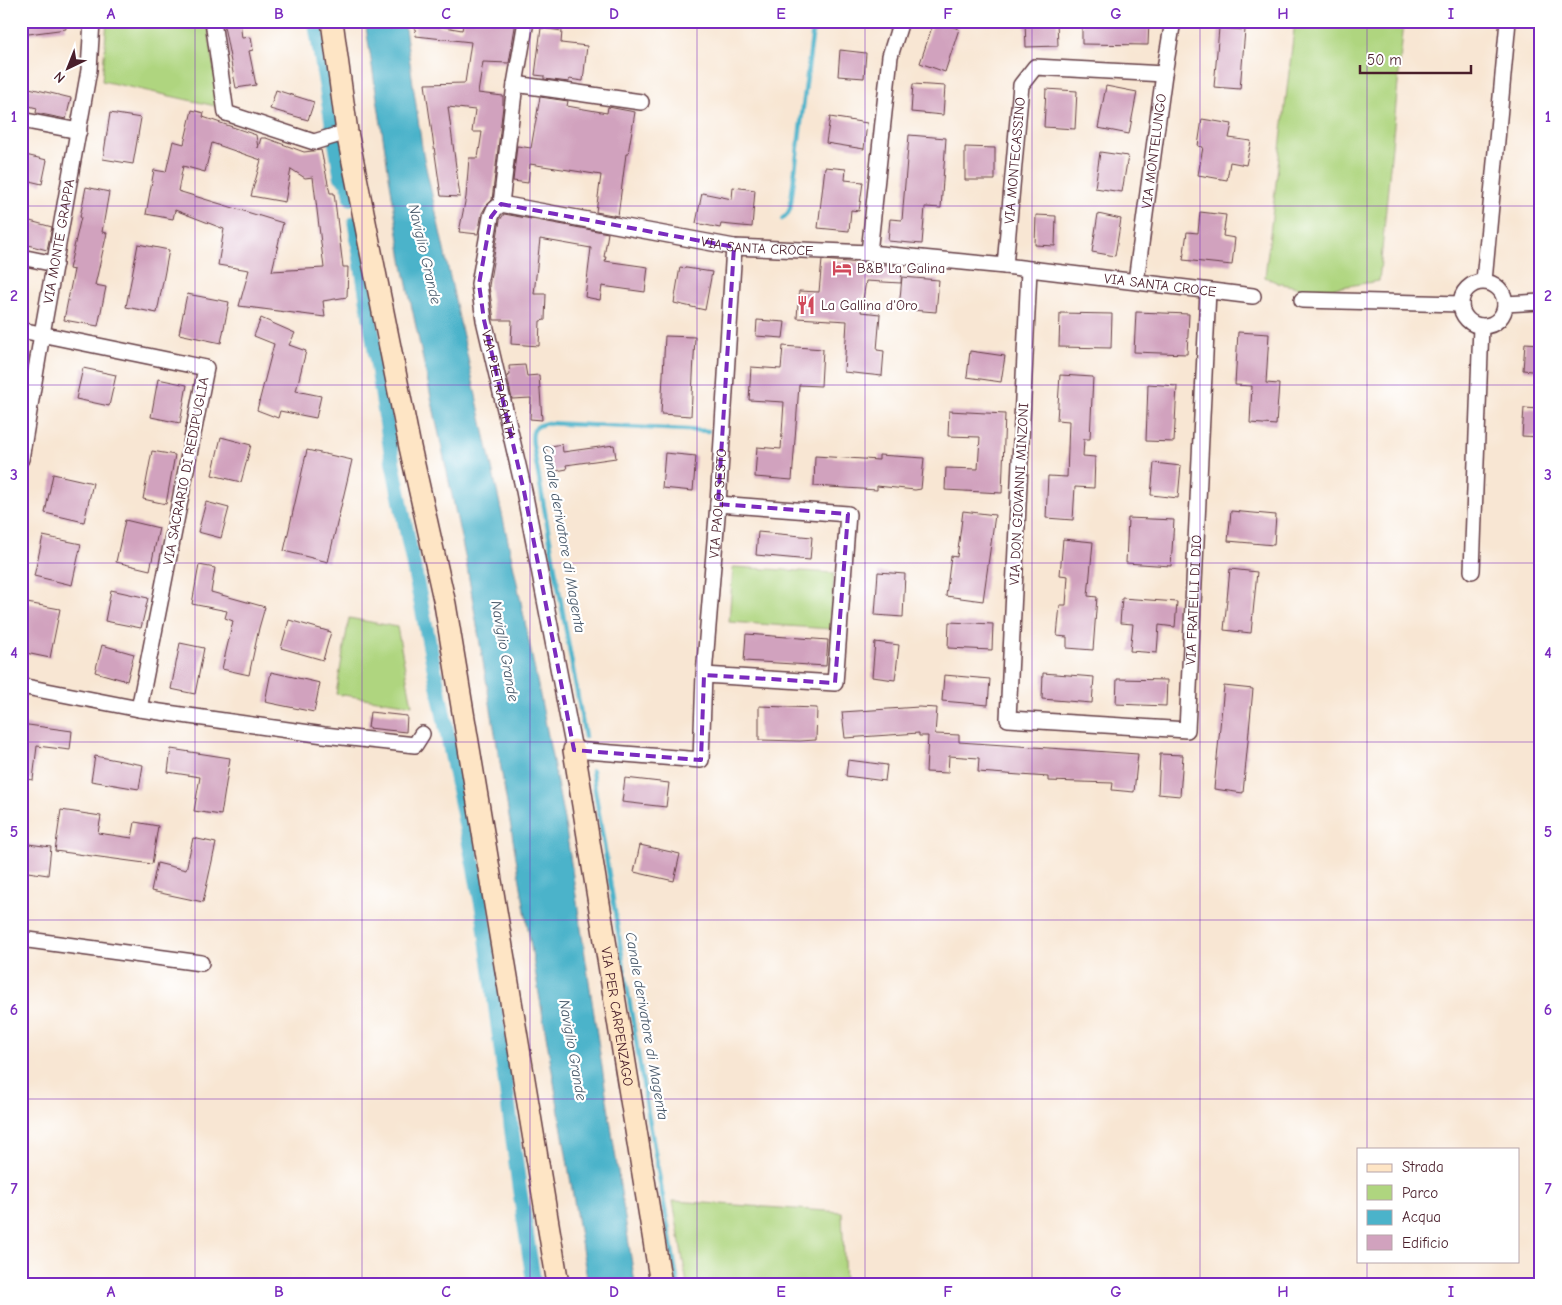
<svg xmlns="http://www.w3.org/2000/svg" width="1562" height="1305" viewBox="0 0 1562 1305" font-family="'Comic Neue',sans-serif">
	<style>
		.green { fill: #afd57f; stroke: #7c7a55 }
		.water { fill: #4bb3ca; stroke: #4a697a }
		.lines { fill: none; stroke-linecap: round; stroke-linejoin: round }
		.stream { stroke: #4bb3ca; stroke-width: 4.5 }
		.canal { stroke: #4bb3ca; stroke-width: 15 }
		.building { fill: #d1a2be; fill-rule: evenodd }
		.street-casing { stroke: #643d44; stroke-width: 18 }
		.secondary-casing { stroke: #643d44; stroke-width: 24 }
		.street { stroke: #fff; stroke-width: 15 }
		.secondary { stroke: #fee5c5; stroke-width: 21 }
		.marked { fill: none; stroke: #7b2cbf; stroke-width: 4; stroke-dasharray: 10 6; stroke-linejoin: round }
		.grid { fill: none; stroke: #7b2cbf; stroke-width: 1; stroke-opacity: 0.55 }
		.labels { text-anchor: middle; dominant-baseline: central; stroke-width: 4.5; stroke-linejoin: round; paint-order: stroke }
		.street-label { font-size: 14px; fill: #4a1f2b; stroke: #fff }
		.poi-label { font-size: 14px; fill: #4a1f2b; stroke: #fff; text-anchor: start }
		.water-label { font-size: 15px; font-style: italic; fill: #4a5a6b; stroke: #fff }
		.neatline { fill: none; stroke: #7b2cbf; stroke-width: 2 }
		.grid-label { font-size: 16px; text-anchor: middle; font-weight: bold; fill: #7b2cbf }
	</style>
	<rect width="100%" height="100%" fill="#fff"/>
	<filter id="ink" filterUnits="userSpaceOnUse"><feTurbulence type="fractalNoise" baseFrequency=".02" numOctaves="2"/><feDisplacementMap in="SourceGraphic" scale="10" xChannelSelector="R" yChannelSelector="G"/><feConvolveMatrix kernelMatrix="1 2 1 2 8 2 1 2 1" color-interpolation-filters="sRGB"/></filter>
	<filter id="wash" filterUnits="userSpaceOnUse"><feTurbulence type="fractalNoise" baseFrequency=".0096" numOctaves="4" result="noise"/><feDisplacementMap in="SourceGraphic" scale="20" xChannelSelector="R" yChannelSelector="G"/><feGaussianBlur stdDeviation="1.12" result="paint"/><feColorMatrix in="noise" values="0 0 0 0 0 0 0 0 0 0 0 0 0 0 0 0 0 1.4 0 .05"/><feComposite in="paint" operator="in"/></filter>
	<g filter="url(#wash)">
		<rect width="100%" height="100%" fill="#f8e6d3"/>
		<g class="green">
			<path d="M107,21H207L220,107L102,81Z"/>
			<path d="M1295,21H1404L1379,281L1316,291L1278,283L1265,277Z"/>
			<path d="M733,567L834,573L831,629L729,622Z"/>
			<path d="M349,618L397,627L412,705L336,694Z"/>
			<path d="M673,1201L842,1212L845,1284H687Z"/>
		</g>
		<path class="water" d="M365,21H404L423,154L515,573L545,720L566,830L635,1284H588L466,561L403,266Z"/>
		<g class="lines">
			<g class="stream">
				<path d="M782,219L788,213L790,209L814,21"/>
				<path d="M585,737L533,445C531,431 533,426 547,423L708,431"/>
				<path d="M592,771L642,1078L678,1284"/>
			</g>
			<g class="canal">
				<path d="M315,21L341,176L348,182L351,198"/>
				<path d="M355,223L393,464L483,911L519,1186L534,1284"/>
			</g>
		</g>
		<g id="blocks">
			<g class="building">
				<path d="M21,21H65L66,29L21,35Z"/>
				<path d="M223,21H240L242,38L251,37L253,50L249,51L256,85L236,88Z"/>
				<path d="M414,21H438L439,26L462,30L464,21H516L509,63L483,62L478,93L503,96V106L492,200L486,206L482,213L478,234L459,232L466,197L469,158H478L482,132H472L475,110L448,107L460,197L441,196L425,84L465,83L471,42L416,36Z"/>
				<path d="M934,21L959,29L945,72L920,63Z"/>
				<path d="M1025,21H1057L1058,46L1026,47Z"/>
				<path d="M1082,21H1149L1148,45L1082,44Z"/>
				<path d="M541,28L562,31L561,43L587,46L583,81L569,79V82L544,79V76L535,75Z"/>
				<path d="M1219,28L1245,30L1240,89L1214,87Z"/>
				<path d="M840,50L866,53L864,78L838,76Z"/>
				<path d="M913,84L945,86L943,115L911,112Z"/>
				<path d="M21,86L71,98L66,119L36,113L37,108L21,104Z"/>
				<path d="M1106,86L1137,92L1129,134L1098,128Z"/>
				<path d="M1046,89L1077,91L1075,129L1044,127Z"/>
				<path d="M276,90L314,102L308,120L270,109Z"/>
				<path d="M540,97L568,101L567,106L607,113L608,107L635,112L628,154H626L618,216L596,212L601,175L530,164L528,183L513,181L517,146L531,148Z"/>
				<path d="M192,110L204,113L203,117L256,135L258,148L261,138H266L304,152L321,150L330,193H334L343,267H348L347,297L323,301L325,317L239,306L249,270L218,265L224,229L175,210L173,219L146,214L154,170L166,172L173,141L184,144ZM212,143L261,160L251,196L285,202L291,169L305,178L313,177L324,268L272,271L283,223L178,191L183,166L205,172Z"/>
				<path d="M110,113L141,118L133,164L103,159Z"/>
				<path d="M830,117L867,123L864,149L826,143Z"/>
				<path d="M1202,119L1232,124L1229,138L1251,141L1246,165L1230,162L1227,180L1198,175L1203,147L1198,146Z"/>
				<path d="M909,135L946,138L941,208L925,207L922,244L888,241L890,219L902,220Z"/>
				<path d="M965,147L995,148V180H965Z"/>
				<path d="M1100,152L1128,156L1122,192L1095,188Z"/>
				<path d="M21,154L47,160L42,184L21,179Z"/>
				<path d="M825,167L846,169L845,180L863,182L859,211L851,210L849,231L818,228Z"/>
				<path d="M86,187L109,192L102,232L107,233L95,285L106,287L98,326L64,320L74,270L69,269L81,217H80Z"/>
				<path d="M733,187L755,190L752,227L721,224L720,228L696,223L702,193L732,199Z"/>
				<path d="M1200,212L1226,215L1223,236L1235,238L1232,265L1183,260L1187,232L1198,233Z"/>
				<path d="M504,214L608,233L604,257H606L605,261L648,267L645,292L602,286L600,300L585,297L591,248L540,239L534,294H546L545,320L540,321L539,346L511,344L512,320H494L489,286L500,220Z"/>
				<path d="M1098,214L1121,219L1115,256L1092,252Z"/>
				<path d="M1036,215L1056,216L1055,246L1035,245Z"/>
				<path d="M30,221L52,227L47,250L24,244Z"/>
				<path d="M138,244L169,250L157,313L126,307Z"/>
				<path d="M822,260L902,266L901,283L866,281L861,312L880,314L877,350L884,351L882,376L844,372L847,321L797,318L799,291L819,292Z"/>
				<path d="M680,267L712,272L705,310L674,303Z"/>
				<path d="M902,277L939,280L936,312L899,309Z"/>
				<path d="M187,294L229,302L221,343L179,334Z"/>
				<path d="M1136,312L1189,314L1187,354L1134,352Z"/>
				<path d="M1060,313L1112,314L1111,348L1059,347Z"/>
				<path d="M261,318L295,333L289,345L306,351L296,391L321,396L316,418L280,411L278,418L257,410L274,344L254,336Z"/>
				<path d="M757,320L785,322L783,338L756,336Z"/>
				<path d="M1238,332L1269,334L1266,383L1279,384L1276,425L1250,423L1252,386L1235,385Z"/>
				<path d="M665,336L695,337L691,416L661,414Z"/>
				<path d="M1525,343L1541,344V372L1523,370Z"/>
				<path d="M783,346L823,349L821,386L799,385L792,480L755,477L757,447L781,449L784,402L749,400L751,367L781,369Z"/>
				<path d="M970,351L1005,356L1001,382L967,377Z"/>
				<path d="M525,365L527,376L539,375L542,420L530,419L531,398L512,399L507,376L510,375L509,366Z"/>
				<path d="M83,368L116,375L109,406L76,399Z"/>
				<path d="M1060,375L1093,377L1090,439H1084L1083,456L1095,457L1094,488L1075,487L1073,520L1046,518L1048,476L1067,477L1069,421L1057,420Z"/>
				<path d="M158,379L187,385L180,423L151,417Z"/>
				<path d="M1148,384L1177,386L1174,442L1146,441Z"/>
				<path d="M1524,408L1541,409V437L1522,436Z"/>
				<path d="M949,411L1005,414L1002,493L945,490L946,468L978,469L980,437L948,436Z"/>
				<path d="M221,437L251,445L241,482L212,475Z"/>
				<path d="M562,444L563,452L614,445L616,458L566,465L567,469L551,472L546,447Z"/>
				<path d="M307,450L352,460L328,562L284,551Z"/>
				<path d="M152,451L175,455L166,504L143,499Z"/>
				<path d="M665,453L696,456L693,491L662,488Z"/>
				<path d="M879,455L924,458L921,489L915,490L877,486V490L814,486L815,456L879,460Z"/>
				<path d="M1154,463L1181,466L1178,498L1151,495Z"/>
				<path d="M53,474L93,483L84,522L45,513Z"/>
				<path d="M206,502L229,508L221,538L198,532Z"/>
				<path d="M963,511L995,515L983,601L946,596L951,556L957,557Z"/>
				<path d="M1231,511L1276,515L1274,545L1228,541Z"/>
				<path d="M1128,518L1174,520L1171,566L1126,563Z"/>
				<path d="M125,520L159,528L150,570L116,562Z"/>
				<path d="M758,532L812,537L810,560L756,555Z"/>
				<path d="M43,536L81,544L72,585L34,576Z"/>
				<path d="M1063,539L1093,542L1088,596L1097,597L1093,650L1067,648V637L1057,636L1060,605H1066L1068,576L1060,575Z"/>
				<path d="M199,565L215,568L211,592L265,607L259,628L249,675L222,669L233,621L225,618L227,611L192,604Z"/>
				<path d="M1230,569L1257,572L1251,633L1224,630Z"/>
				<path d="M878,572L905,574L903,617L875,615Z"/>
				<path d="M111,590L148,598L141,628L105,621Z"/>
				<path d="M1122,598L1177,602L1175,627L1159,625L1157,653L1130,651L1133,624L1120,623Z"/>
				<path d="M27,603L60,609L50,658L21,652V633Z"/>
				<path d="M289,620L331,632L323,660L281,648Z"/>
				<path d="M949,622L993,624L992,650L948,648Z"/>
				<path d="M746,634L828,640L826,666L744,661Z"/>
				<path d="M875,642L899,645L895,680L872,677Z"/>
				<path d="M180,643L204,648L195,694L171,689Z"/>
				<path d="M102,645L134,654L127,681L95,672Z"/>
				<path d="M271,672L320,683L314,712L265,702Z"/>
				<path d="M1043,673L1094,677L1092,703L1042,699Z"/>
				<path d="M944,675L990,679L988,705L942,701Z"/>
				<path d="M1117,679L1167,680L1166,706L1116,704Z"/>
				<path d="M1224,686L1253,689L1243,793L1214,789Z"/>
				<path d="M759,706L817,708L816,740L800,741L759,740Z"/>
				<path d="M919,707L937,708L935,734L959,735V742L1138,754L1134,792L1112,790L1113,783L1048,781V777L978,772L979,758L949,756L948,773L926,772L928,736H919V733L845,738L842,712Z"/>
				<path d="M370,712L407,716L406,732L368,728Z"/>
				<path d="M21,724L72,731L70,750L37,746L33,780L21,778Z"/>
				<path d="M171,749L230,758L221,815L194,811L200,777L168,772Z"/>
				<path d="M1160,754L1183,755L1180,796L1158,794Z"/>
				<path d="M95,756L143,765L139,789L91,781Z"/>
				<path d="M848,760L887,765L885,781L846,776Z"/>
				<path d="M625,778L669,783L666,807L622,802Z"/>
				<path d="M61,810L101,816L98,833L132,838L135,822L158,826L152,864L55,851Z"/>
				<path d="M193,838L216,843L203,902L151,891L157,863L186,870Z"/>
				<path d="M21,843L51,847L48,875L21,871Z"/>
				<path d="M640,845L680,854L674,881L634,872Z"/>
			</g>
		</g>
	</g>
	<g filter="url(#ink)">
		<use href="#blocks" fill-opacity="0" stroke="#643d44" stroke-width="1"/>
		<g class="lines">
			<g class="street-casing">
				<g id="street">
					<path d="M213,21L226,113L314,142L347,132"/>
					<path id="s1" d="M526,21L515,84L501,204L494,210L491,217L479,284L484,320L524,491L574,750L701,760L704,675L718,504L734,247"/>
					<path d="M515,84L641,102"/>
					<path d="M21,120L79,131"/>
					<path id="s2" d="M501,204L734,247L869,253L1005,266L1253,296"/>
					<path d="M869,253L890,56L901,21"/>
					<path d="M21,257L55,264"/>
					<path id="s3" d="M1005,266L1021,85L1035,67L1164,74"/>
					<path id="s4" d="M1029,270L1008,719L1187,730L1208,291"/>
					<path id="s5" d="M1136,281L1164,74L1173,21"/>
					<path d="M1484,281L1508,21"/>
					<circle cx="1483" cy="304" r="22"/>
					<path d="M1302,300L1461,304"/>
					<path d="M1505,304L1541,302"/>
					<path d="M21,330L206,368L139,709"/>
					<path id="s6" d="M21,459L42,334L89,70L92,21"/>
					<path d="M1472,571L1481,326"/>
					<path d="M704,675L835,683L848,514L718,504"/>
					<path d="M21,686L139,709L324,735L415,745L422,734"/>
					<path d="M21,939L201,963"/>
				</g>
			</g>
			<g class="secondary-casing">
				<g id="secondary">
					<path d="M332,21L347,132L410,447L445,604L558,1284"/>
					<path id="s7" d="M574,750L661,1284"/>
				</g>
			</g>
			<use href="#street" class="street"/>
			<use href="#secondary" class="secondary"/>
		</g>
	</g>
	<path class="marked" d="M501,204L734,247L718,504L848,514L835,683L704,675L701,760L574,750L524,491L484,320L479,284L491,217Z"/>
	<path class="grid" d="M195,21V1284M362,21V1284M530,21V1284M697,21V1284M865,21V1284M1032,21V1284M1200,21V1284M1367,21V1149M21,206H1541M21,385H1541M21,563H1541M21,742H1541M21,920H1541M21,1099H1541M1367,1261V1284"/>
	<defs>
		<g id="hotel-bare" transform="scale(1.5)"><path d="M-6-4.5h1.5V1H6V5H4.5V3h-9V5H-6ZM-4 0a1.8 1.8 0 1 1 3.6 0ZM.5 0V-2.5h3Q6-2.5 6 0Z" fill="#d1495b" stroke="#fff" stroke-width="2.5" paint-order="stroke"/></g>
		<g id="restaurant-bare" transform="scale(1.5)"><path d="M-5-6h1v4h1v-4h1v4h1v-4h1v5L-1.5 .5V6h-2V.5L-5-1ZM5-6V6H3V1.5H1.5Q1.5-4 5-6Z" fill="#d1495b" stroke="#fff" stroke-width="2.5" paint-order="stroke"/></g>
	</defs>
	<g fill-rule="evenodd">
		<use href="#hotel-bare" x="842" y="268"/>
		<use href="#restaurant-bare" x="806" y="305"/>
	</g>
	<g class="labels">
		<g class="street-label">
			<text stroke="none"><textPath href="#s5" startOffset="131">VIA MONTELUNGO</textPath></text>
			<text stroke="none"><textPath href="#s3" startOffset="106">VIA MONTECASSINO</textPath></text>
			<text stroke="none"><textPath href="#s6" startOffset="221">VIA MONTE GRAPPA</textPath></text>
			<text stroke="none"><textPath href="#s2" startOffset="260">VIA SANTA CROCE</textPath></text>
			<text stroke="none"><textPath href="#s2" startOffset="665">VIA SANTA CROCE</textPath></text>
			<text stroke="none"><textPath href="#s1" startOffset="372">VIA PIETRASANTA</textPath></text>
			<text transform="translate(186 471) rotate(-79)">VIA SACRARIO DI REDIPUGLIA</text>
			<text transform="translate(1019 494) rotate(-87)">VIA DON GIOVANNI MINZONI</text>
			<text stroke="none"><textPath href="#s1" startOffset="1130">VIA PAOLO SESTO</textPath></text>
			<text stroke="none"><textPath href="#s4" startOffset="759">VIA FRATELLI DI DIO</textPath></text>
			<text stroke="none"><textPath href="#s7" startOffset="270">VIA PER CARPENZAGO</textPath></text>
		</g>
		<g class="poi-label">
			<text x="857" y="268">B&amp;B La Galina</text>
			<text x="821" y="305">La Gallina d'Oro</text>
		</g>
		<g class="water-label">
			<text transform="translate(425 254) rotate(77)">Naviglio Grande</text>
			<text transform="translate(564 539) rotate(80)">Canale derivatore di Magenta</text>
			<text transform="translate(505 651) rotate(80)">Naviglio Grande</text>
			<text transform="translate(647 1026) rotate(80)">Canale derivatore di Magenta</text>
			<text transform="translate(573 1050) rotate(80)">Naviglio Grande</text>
		</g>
	</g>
	<rect width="1562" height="1305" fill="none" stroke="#fff" stroke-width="55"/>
	<rect x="1357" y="1148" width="162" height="115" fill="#ffffff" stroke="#b7a5aa"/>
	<rect x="1367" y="1164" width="25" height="8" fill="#fee5c5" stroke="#b7a5aa"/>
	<text x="1402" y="1172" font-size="15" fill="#4a1f2b">Strada</text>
	<rect x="1367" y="1185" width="25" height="15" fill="#afd57f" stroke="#b7a5aa"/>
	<text x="1402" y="1198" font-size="15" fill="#4a1f2b">Parco</text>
	<rect x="1367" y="1210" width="25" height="15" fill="#4bb3ca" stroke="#b7a5aa"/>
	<text x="1402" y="1222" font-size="15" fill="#4a1f2b">Acqua</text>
	<rect x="1367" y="1235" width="25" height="15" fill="#d1a2be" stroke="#b7a5aa"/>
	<text x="1402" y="1248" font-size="15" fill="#4a1f2b">Edificio</text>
	<g transform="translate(68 68) rotate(223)" stroke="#ffffff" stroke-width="4" paint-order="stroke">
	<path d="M0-4L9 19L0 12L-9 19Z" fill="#4a1f2b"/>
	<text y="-8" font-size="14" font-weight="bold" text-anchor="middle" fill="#4a1f2b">N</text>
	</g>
	<path d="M1360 65v8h111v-8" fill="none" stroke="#4a1f2b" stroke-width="2.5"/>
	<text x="1367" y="65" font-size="15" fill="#4a1f2b" stroke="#ffffff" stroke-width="4" paint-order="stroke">50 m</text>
	<rect x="28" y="28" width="1506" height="1250" class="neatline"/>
	<g class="grid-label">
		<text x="111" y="19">A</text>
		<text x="279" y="19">B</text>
		<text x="446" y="19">C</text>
		<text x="614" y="19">D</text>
		<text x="781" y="19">E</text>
		<text x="948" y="19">F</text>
		<text x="1116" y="19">G</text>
		<text x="1283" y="19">H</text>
		<text x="1451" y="19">I</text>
		<text x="14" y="122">1</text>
		<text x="1548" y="122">1</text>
		<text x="14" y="301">2</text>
		<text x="1548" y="301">2</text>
		<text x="14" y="480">3</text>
		<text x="1548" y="480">3</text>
		<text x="14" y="658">4</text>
		<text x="1548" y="658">4</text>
		<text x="14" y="837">5</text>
		<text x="1548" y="837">5</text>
		<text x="14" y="1015">6</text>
		<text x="1548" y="1015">6</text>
		<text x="14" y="1194">7</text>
		<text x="1548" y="1194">7</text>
		<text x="111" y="1297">A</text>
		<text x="279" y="1297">B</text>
		<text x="446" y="1297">C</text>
		<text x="614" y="1297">D</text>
		<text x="781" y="1297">E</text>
		<text x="948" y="1297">F</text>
		<text x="1116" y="1297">G</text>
		<text x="1283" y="1297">H</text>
		<text x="1451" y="1297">I</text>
	</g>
</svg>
